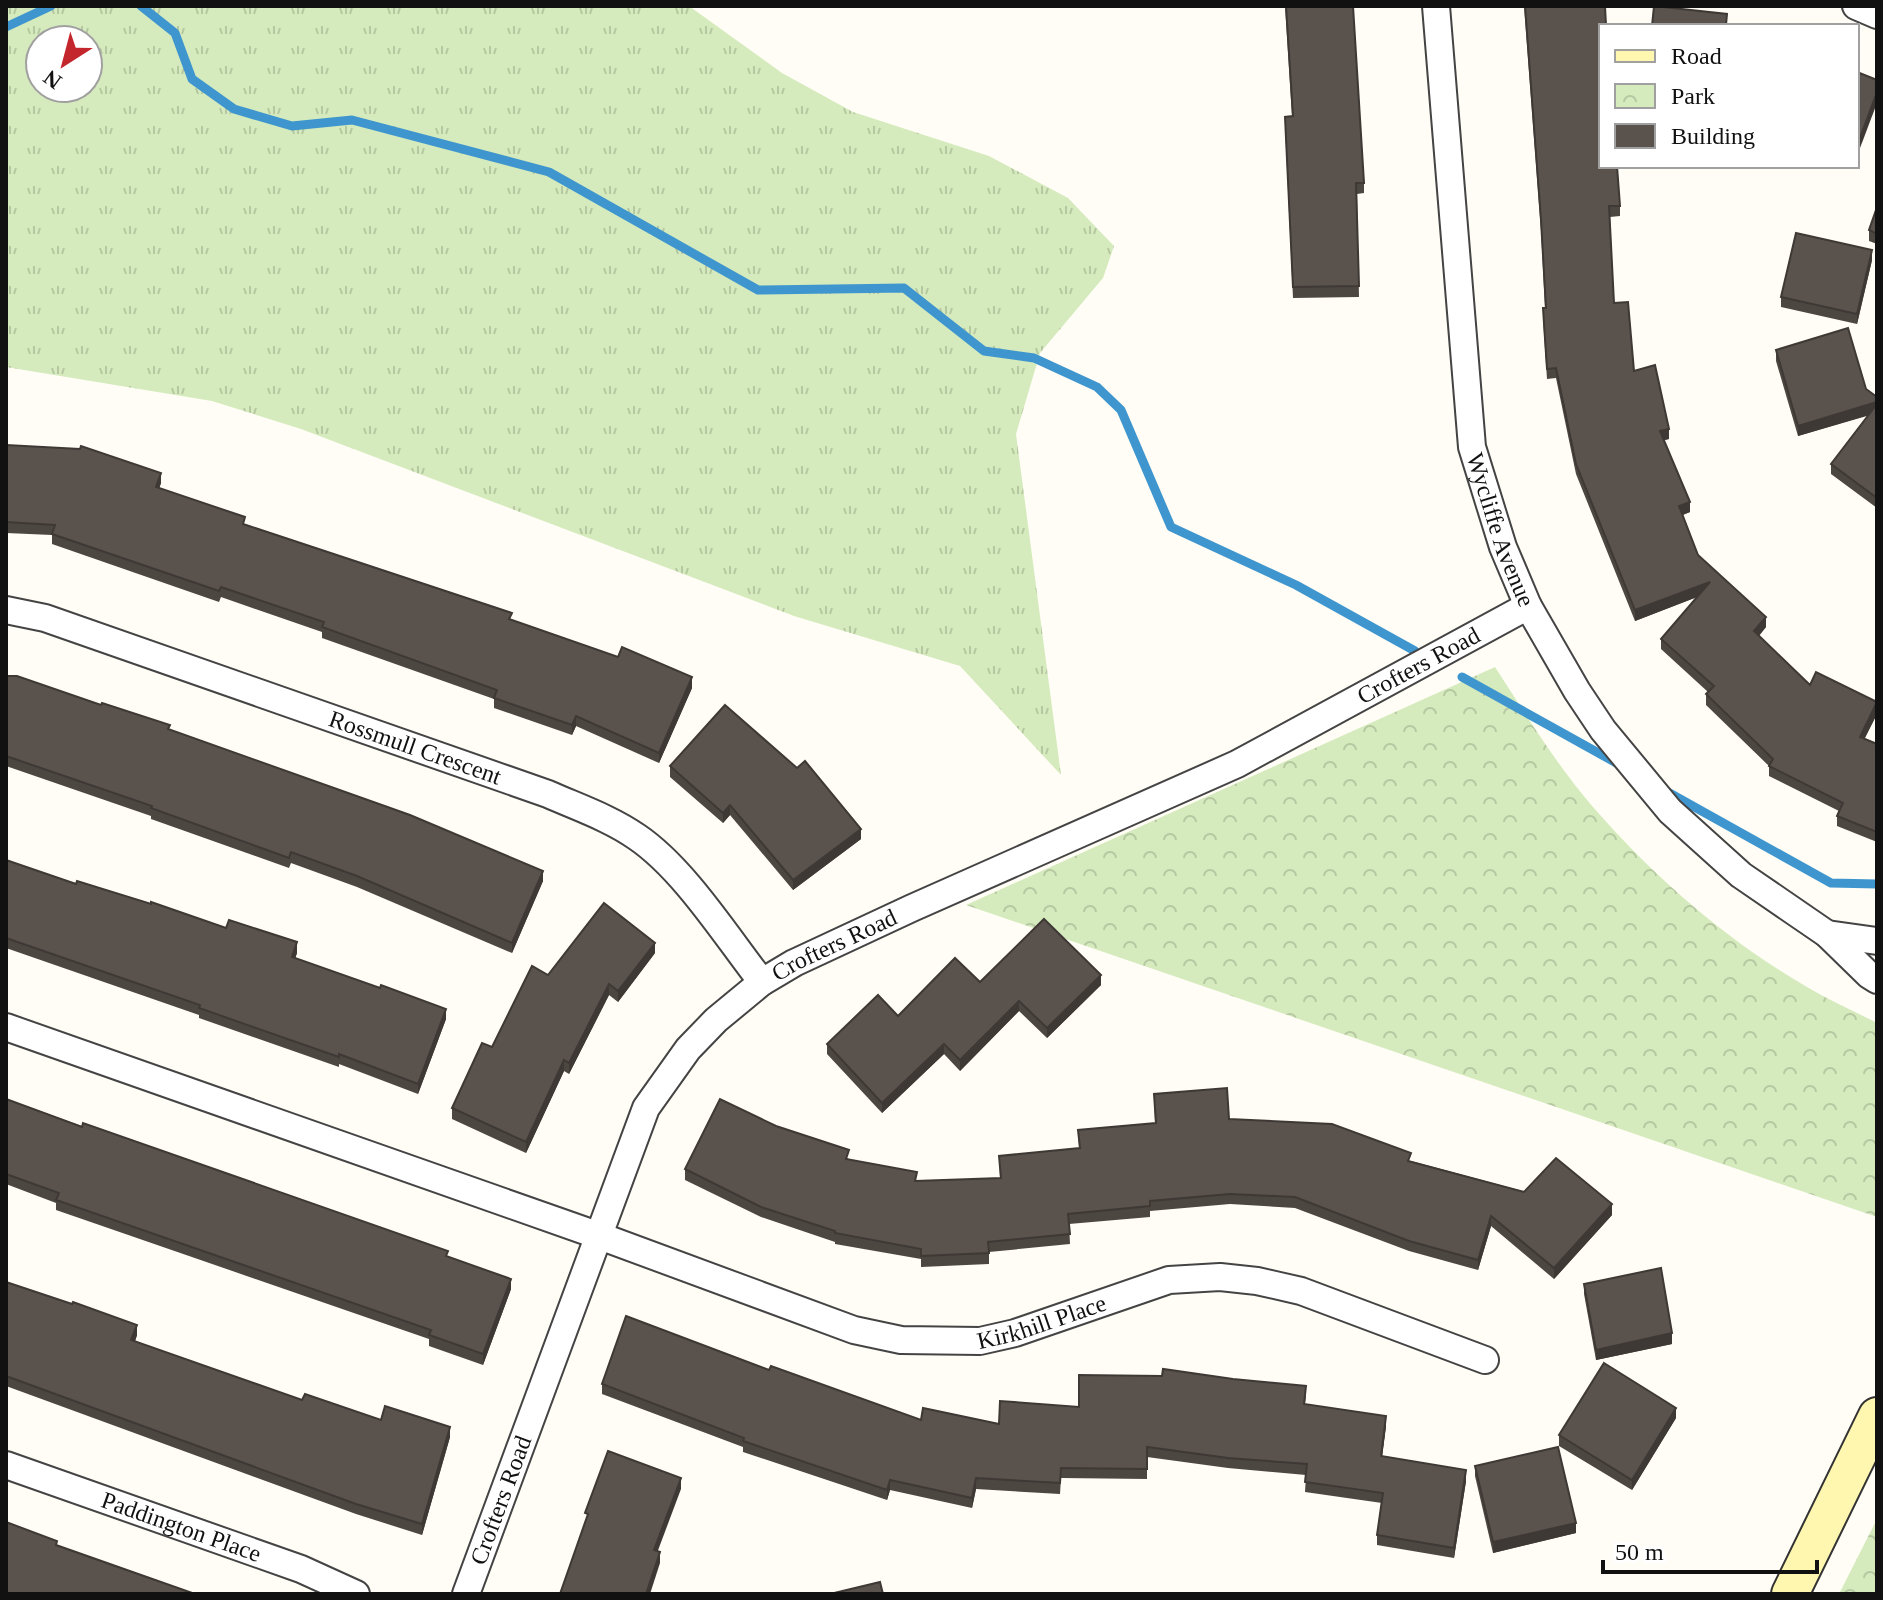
<svg xmlns="http://www.w3.org/2000/svg" width="1883" height="1600" viewBox="0 0 1883 1600" font-family="'Times New Roman',serif">
	<style>
		.grass { fill: url(#grass-tufts); fill-rule: evenodd }
		.park { fill: url(#park-crowns) }
		.lines { fill: none; stroke-linecap: round; stroke-linejoin: round }
		.stream { stroke: #3f96cf; stroke-width: 9 }
		.street-casing { stroke: #444; stroke-width: 30 }
		.secondary-casing { stroke: #333; stroke-width: 40 }
		.street { stroke: #fff; stroke-width: 26 }
		.secondary { stroke: #fff6b0; stroke-width: 36 }
		.wall { fill: #4d4742 }
		.shaded-wall { fill: #3f3936 }
		.building { fill: #5a524d; stroke: #3f3936; stroke-width: 2 }
		.labels { text-anchor: middle; dominant-baseline: central; stroke-width: 8; stroke-linejoin: round; paint-order: stroke }
		.street-label { font-size: 24px; fill: #111; stroke: #fff }
	</style>
	<defs>
		<pattern id="grass-tufts" width="24" height="20" patternUnits="userSpaceOnUse" patternTransform="scale(2)"><rect width="24" height="20" fill="#d5ebbd"/><path d="M3 7l-1-3M5 7V3M7 7l1-3M15 17l-1-3M17 17v-4M19 17l1-3" fill="none" stroke="#b6c8a1"/></pattern>
		<pattern id="park-crowns" width="20" height="18" patternUnits="userSpaceOnUse" patternTransform="scale(2)"><rect width="20" height="18" fill="#d5ebbd"/><path d="M2 6a3 3 0 1 1 6 0M12 15a3 3 0 1 1 6 0" fill="none" stroke="#b6c8a1"/></pattern>
	</defs>
	<rect width="100%" height="100%" fill="#fffdf5"/>
	<path class="grass" d="M6,6H689L782,73L853,112L989,156L1068,198L1114,246L1103,278L1040,353L1016,434L1061,775L960,666L794,616L301,429L212,401L6,367ZM40,40H88V88H40Z"/>
	<g class="park">
		<path d="M1495,667C1526,715 1556,764 1593,807C1654,877 1726,940 1807,987C1829,1000 1854,1011 1877,1023V1217L966,905Z"/>
		<path d="M1877,1519V1594H1839Z"/>
	</g>
	<g class="lines">
		<g class="stream">
			<path d="M141,6L175,33L192,79L234,109L292,126L352,120L549,172L758,290L904,288L984,351L1034,358L1097,387L1121,410L1171,527L1296,585L1415,651"/>
			<path d="M6,27L51,6"/>
			<path d="M1462,677L1620,765"/>
			<path d="M1664,790L1831,883L1877,884"/>
		</g>
		<g class="street-casing">
			<g id="street">
				<path id="s1" d="M1436,6L1472,447L1503,547L1528,606L1577,691L1603,730L1670,811L1741,875L1827,934L1869,975L1877,980"/>
				<path d="M1856,6L1877,15"/>
				<path id="s2" d="M6,610L45,618L548,794C577,807 610,818 637,837C684,869 726,936 762,982"/>
				<path d="M1827,934L1877,941"/>
				<path id="s3" d="M6,1027L597,1235L854,1330L901,1340L980,1341L1015,1333L1169,1280L1220,1277L1257,1281L1301,1291L1485,1360"/>
				<path id="s4" d="M6,1465L301,1569L356,1594"/>
				<path id="s5" d="M466,1594L646,1108L688,1049L716,1020L762,982L794,963L912,908L1237,764L1528,606"/>
			</g>
		</g>
		<g class="secondary-casing">
			<path id="secondary" d="M1790,1594L1877,1416"/>
		</g>
		<use href="#street" class="street"/>
		<use href="#secondary" class="secondary"/>
	</g>
	<g class="wall">
		<path d="M1285,6H1353L1364,183V193L1357,194L1359,297L1293,298L1285,127L1292,116Z"/>
		<path d="M1524,6H1605L1620,206V216L1610,217L1614,303L1634,371L1669,439L1664,440L1690,512L1683,515L1698,555L1766,627L1759,636L1810,685L1877,702V714L1864,739L1877,744V842L1837,826V816L1839,811L1769,776V766L1706,705V694L1708,692L1661,649V639L1697,597L1635,621L1576,474L1556,378L1547,379L1543,319V308H1545L1541,231Z"/>
		<path d="M1877,207V244L1869,241V230Z"/>
		<path d="M1872,260L1857,324L1781,307V297Z"/>
		<path d="M1776,350L1866,389L1877,397V508L1831,474V464L1868,415L1798,436L1776,361Z"/>
		<path d="M6,445L80,449L161,483L159,488L245,525L512,620L692,688L659,763L576,726L572,735L494,708V699L322,638V632L221,597L219,602L52,544V535L6,533Z"/>
		<path d="M6,676L170,730L543,881L512,953L357,887L291,863L289,868L151,819V816L6,766Z"/>
		<path d="M670,766L861,839L793,890L730,815L723,823L670,777Z"/>
		<path d="M6,860L76,884L297,953L295,958L446,1019L418,1094L339,1064V1067L199,1018V1015L6,948Z"/>
		<path d="M655,953L618,1002L609,995L569,1074L564,1071L526,1153L452,1119V1108L548,975Z"/>
		<path d="M980,982L1101,985L1047,1038L1019,1011L960,1071L944,1054L882,1113L827,1054V1044Z"/>
		<path d="M1154,1094L1229,1119L1411,1161L1612,1215L1554,1279L1491,1226L1478,1270L1409,1251L1295,1208L1230,1204L1150,1211V1217L1069,1224L1070,1244L989,1252V1264L921,1267V1259L835,1244V1242L761,1217L685,1180V1169L776,1126L849,1159L917,1181L1000,1178L999,1156L1079,1148L1078,1130L1155,1123Z"/>
		<path d="M6,1099L448,1257L511,1289L483,1365L429,1346V1339L56,1210V1203L6,1184Z"/>
		<path d="M6,1282L137,1335L135,1342L302,1400L450,1437L422,1535L356,1514L6,1386Z"/>
		<path d="M1584,1284L1672,1344L1596,1360L1584,1294Z"/>
		<path d="M769,1370L921,1420L999,1424L1079,1407L1306,1396L1305,1404L1386,1426L1382,1456L1466,1481L1454,1558L1377,1545V1535L1382,1503L1305,1492L1306,1475L1228,1468L1147,1457V1479L1061,1478L1060,1494L976,1489L972,1508L890,1490L887,1500L743,1452V1447L602,1394V1384Z"/>
		<path d="M1676,1418L1632,1490L1559,1446V1435Z"/>
		<path d="M1475,1466L1576,1533L1493,1553L1475,1476Z"/>
	</g>
	<g class="shaded-wall">
		<path d="M1877,92V103L1857,156V146Z"/>
		<path d="M1872,250V260L1857,324V314Z"/>
		<path d="M1877,402V413L1798,436V426Z"/>
		<path d="M1669,429V439L1660,441V431Z"/>
		<path d="M161,473V483L156,497V487Z"/>
		<path d="M1690,502V512L1679,516V506Z"/>
		<path d="M1710,582V592L1635,621V610Z"/>
		<path d="M1766,617V627L1754,641V631Z"/>
		<path d="M692,677V688L659,763V753Z"/>
		<path d="M1877,704V714L1860,748V737Z"/>
		<path d="M576,716V726L572,735V725Z"/>
		<path d="M730,805V815L723,823V813Z"/>
		<path d="M861,829V839L793,890V880Z"/>
		<path d="M543,871V881L512,953V943Z"/>
		<path d="M297,942V953L292,968V957Z"/>
		<path d="M655,943V953L618,1002V991Z"/>
		<path d="M1101,975V985L1047,1038V1028Z"/>
		<path d="M609,984V995L569,1074V1063Z"/>
		<path d="M1019,1001V1011L960,1071V1060Z"/>
		<path d="M446,1009V1019L418,1094V1084Z"/>
		<path d="M944,1044V1054L882,1113V1103Z"/>
		<path d="M564,1060V1071L526,1153V1142Z"/>
		<path d="M1612,1204V1215L1554,1279V1268Z"/>
		<path d="M1491,1216V1226L1478,1270V1260Z"/>
		<path d="M511,1279V1289L483,1365V1354Z"/>
		<path d="M137,1325V1335L131,1351V1340Z"/>
		<path d="M1672,1333V1344L1596,1360V1350Z"/>
		<path d="M1676,1408V1418L1632,1490V1480Z"/>
		<path d="M1386,1416V1426L1381,1466V1456Z"/>
		<path d="M450,1427V1437L422,1535V1524Z"/>
		<path d="M1466,1470V1481L1454,1558V1548Z"/>
		<path d="M681,1478V1489L654,1561V1550Z"/>
		<path d="M976,1478V1489L972,1508V1498Z"/>
		<path d="M890,1480V1490L887,1500V1490Z"/>
		<path d="M1576,1523V1533L1493,1553V1542Z"/>
		<path d="M660,1552V1563L650,1594H646Z"/>
	</g>
	<g class="building">
		<path d="M1286,6H1353L1364,183H1356L1359,286L1293,287L1285,117L1293,116Z"/>
		<path d="M1525,6H1605L1606,26H1601V166H1617L1620,206H1609L1614,303L1628,302L1634,371L1655,365L1669,429L1660,431L1690,502L1679,506L1698,555L1766,617L1754,631L1810,685L1816,672L1877,702L1860,737L1877,744V832L1837,816L1843,803L1769,766L1773,759L1706,694L1714,686L1661,639L1710,582L1635,610L1576,464L1556,368L1547,369L1543,308H1546L1541,220Z"/>
		<path d="M1654,6L1727,14L1726,25L1729,26H1652Z"/>
		<path d="M1857,72L1877,80V92L1857,146Z"/>
		<path d="M1877,207V234L1869,230Z"/>
		<path d="M1796,233L1872,250L1857,314L1781,297Z"/>
		<path d="M1848,328L1866,389L1877,397V402L1798,426L1776,350Z"/>
		<path d="M1877,404V498L1831,464Z"/>
		<path d="M6,445L80,449L81,446L161,473L156,487L245,517L243,524L512,613L509,619L618,657L622,647L692,677L659,753L576,716L572,725L494,698L497,690L322,627L324,622L221,587L219,591L52,534L55,525L6,522Z"/>
		<path d="M6,676H17L101,705L102,703L170,725L168,729L410,815L543,871L512,943L357,876L291,852L289,858L151,808L152,806L6,756Z"/>
		<path d="M725,705L797,768L805,761L861,829L793,880L730,805L723,813L670,766Z"/>
		<path d="M6,860L76,884L77,881L151,904V902L226,928L229,920L297,942L292,957L380,988L381,985L446,1009L418,1084L339,1054V1057L199,1008L200,1005L6,938Z"/>
		<path d="M604,903L655,943L618,991L609,984L569,1063L564,1060L526,1142L452,1108L482,1043L492,1047L532,966L548,975Z"/>
		<path d="M1044,919L1101,975L1047,1028L1019,1001L960,1060L944,1044L882,1103L827,1044L878,995L898,1016L955,958L980,982Z"/>
		<path d="M1227,1088L1229,1119L1332,1124L1411,1153L1408,1161L1524,1192L1556,1158L1612,1204L1554,1268L1491,1216L1478,1260L1409,1241L1295,1197L1230,1194L1150,1201V1206L1068,1214L1070,1234L988,1242L989,1253L921,1256V1249L835,1233V1231L761,1207L685,1169L720,1099L776,1126L849,1150L846,1159L917,1172L915,1181L1001,1178L999,1156L1080,1148L1078,1130L1156,1123L1154,1094Z"/>
		<path d="M6,1099L82,1127L83,1123L448,1251L446,1256L511,1279L483,1354L429,1335L431,1330L56,1200L59,1193L6,1174Z"/>
		<path d="M1661,1268L1672,1333L1596,1350L1584,1284Z"/>
		<path d="M6,1282L72,1304L73,1302L137,1325L131,1340L302,1400L305,1394L381,1420L385,1406L450,1427L422,1524L356,1504L6,1376Z"/>
		<path d="M626,1316L769,1370L771,1366L921,1420L923,1408L999,1424L1000,1401L1079,1407V1375L1162,1376L1163,1369L1233,1379L1306,1386L1304,1404L1386,1416L1381,1456L1466,1470L1454,1548L1377,1535L1383,1493L1305,1482L1307,1464L1228,1458L1147,1447V1469L1061,1468L1060,1483L976,1478L972,1498L890,1480L887,1490L743,1441L744,1438L602,1384Z"/>
		<path d="M1604,1363L1676,1408L1632,1480L1559,1435Z"/>
		<path d="M1558,1447L1576,1523L1493,1542L1475,1466Z"/>
		<path d="M608,1451L681,1478L654,1550L660,1552L646,1594H560L588,1514L585,1513Z"/>
		<path d="M6,1522L57,1541L56,1545L195,1594H6Z"/>
		<path d="M880,1582L883,1594H830Z"/>
	</g>
	<g class="labels">
		<g class="street-label">
			<text stroke="none"><textPath href="#s1" startOffset="530">Wycliffe Avenue</textPath></text>
			<text stroke="none"><textPath href="#s5" startOffset="1420">Crofters Road</textPath></text>
			<text stroke="none"><textPath href="#s2" startOffset="432">Rossmull Crescent</textPath></text>
			<text stroke="none"><textPath href="#s5" startOffset="772">Crofters Road</textPath></text>
			<text stroke="none"><textPath href="#s3" startOffset="1092">Kirkhill Place</textPath></text>
			<text stroke="none"><textPath href="#s5" startOffset="100">Crofters Road</textPath></text>
			<text stroke="none"><textPath href="#s4" startOffset="186">Paddington Place</textPath></text>
		</g>
	</g>
	<rect width="1883" height="1600" fill="none" stroke="#111111" stroke-width="16"/>
	<rect x="1599" y="24" width="260" height="144" fill="#ffffff" stroke="#a0a0a0" stroke-width="2"/>
	<rect x="1615" y="50" width="40" height="12" fill="#fff6b0" stroke="#a0a0a0" stroke-width="2"/>
	<text x="1671" y="64" font-size="24" fill="#111111">Road</text>
	<rect x="1615" y="84" width="40" height="24" fill="url(#park-crowns)" stroke="#a0a0a0" stroke-width="2"/>
	<text x="1671" y="104" font-size="24" fill="#111111">Park</text>
	<rect x="1615" y="124" width="40" height="24" fill="#5a524d" stroke="#a0a0a0" stroke-width="2"/>
	<text x="1671" y="144" font-size="24" fill="#111111">Building</text>
	<g transform="translate(64 64) rotate(216)"><circle r="38" fill="#ffffff" stroke="#a0a0a0" stroke-width="2"/>
	<path d="M0-6L14 30L0 20L-14 30Z" fill="#c4262e"/>
	<text y="-12" font-size="22" font-weight="bold" text-anchor="middle" fill="#111111">N</text>
	</g>
	<path d="M1603 1560v12h214v-12" fill="none" stroke="#111111" stroke-width="4"/>
	<text x="1615" y="1560" font-size="24" fill="#111111" stroke="#ffffff" stroke-width="6" paint-order="stroke">50 m</text>
</svg>
